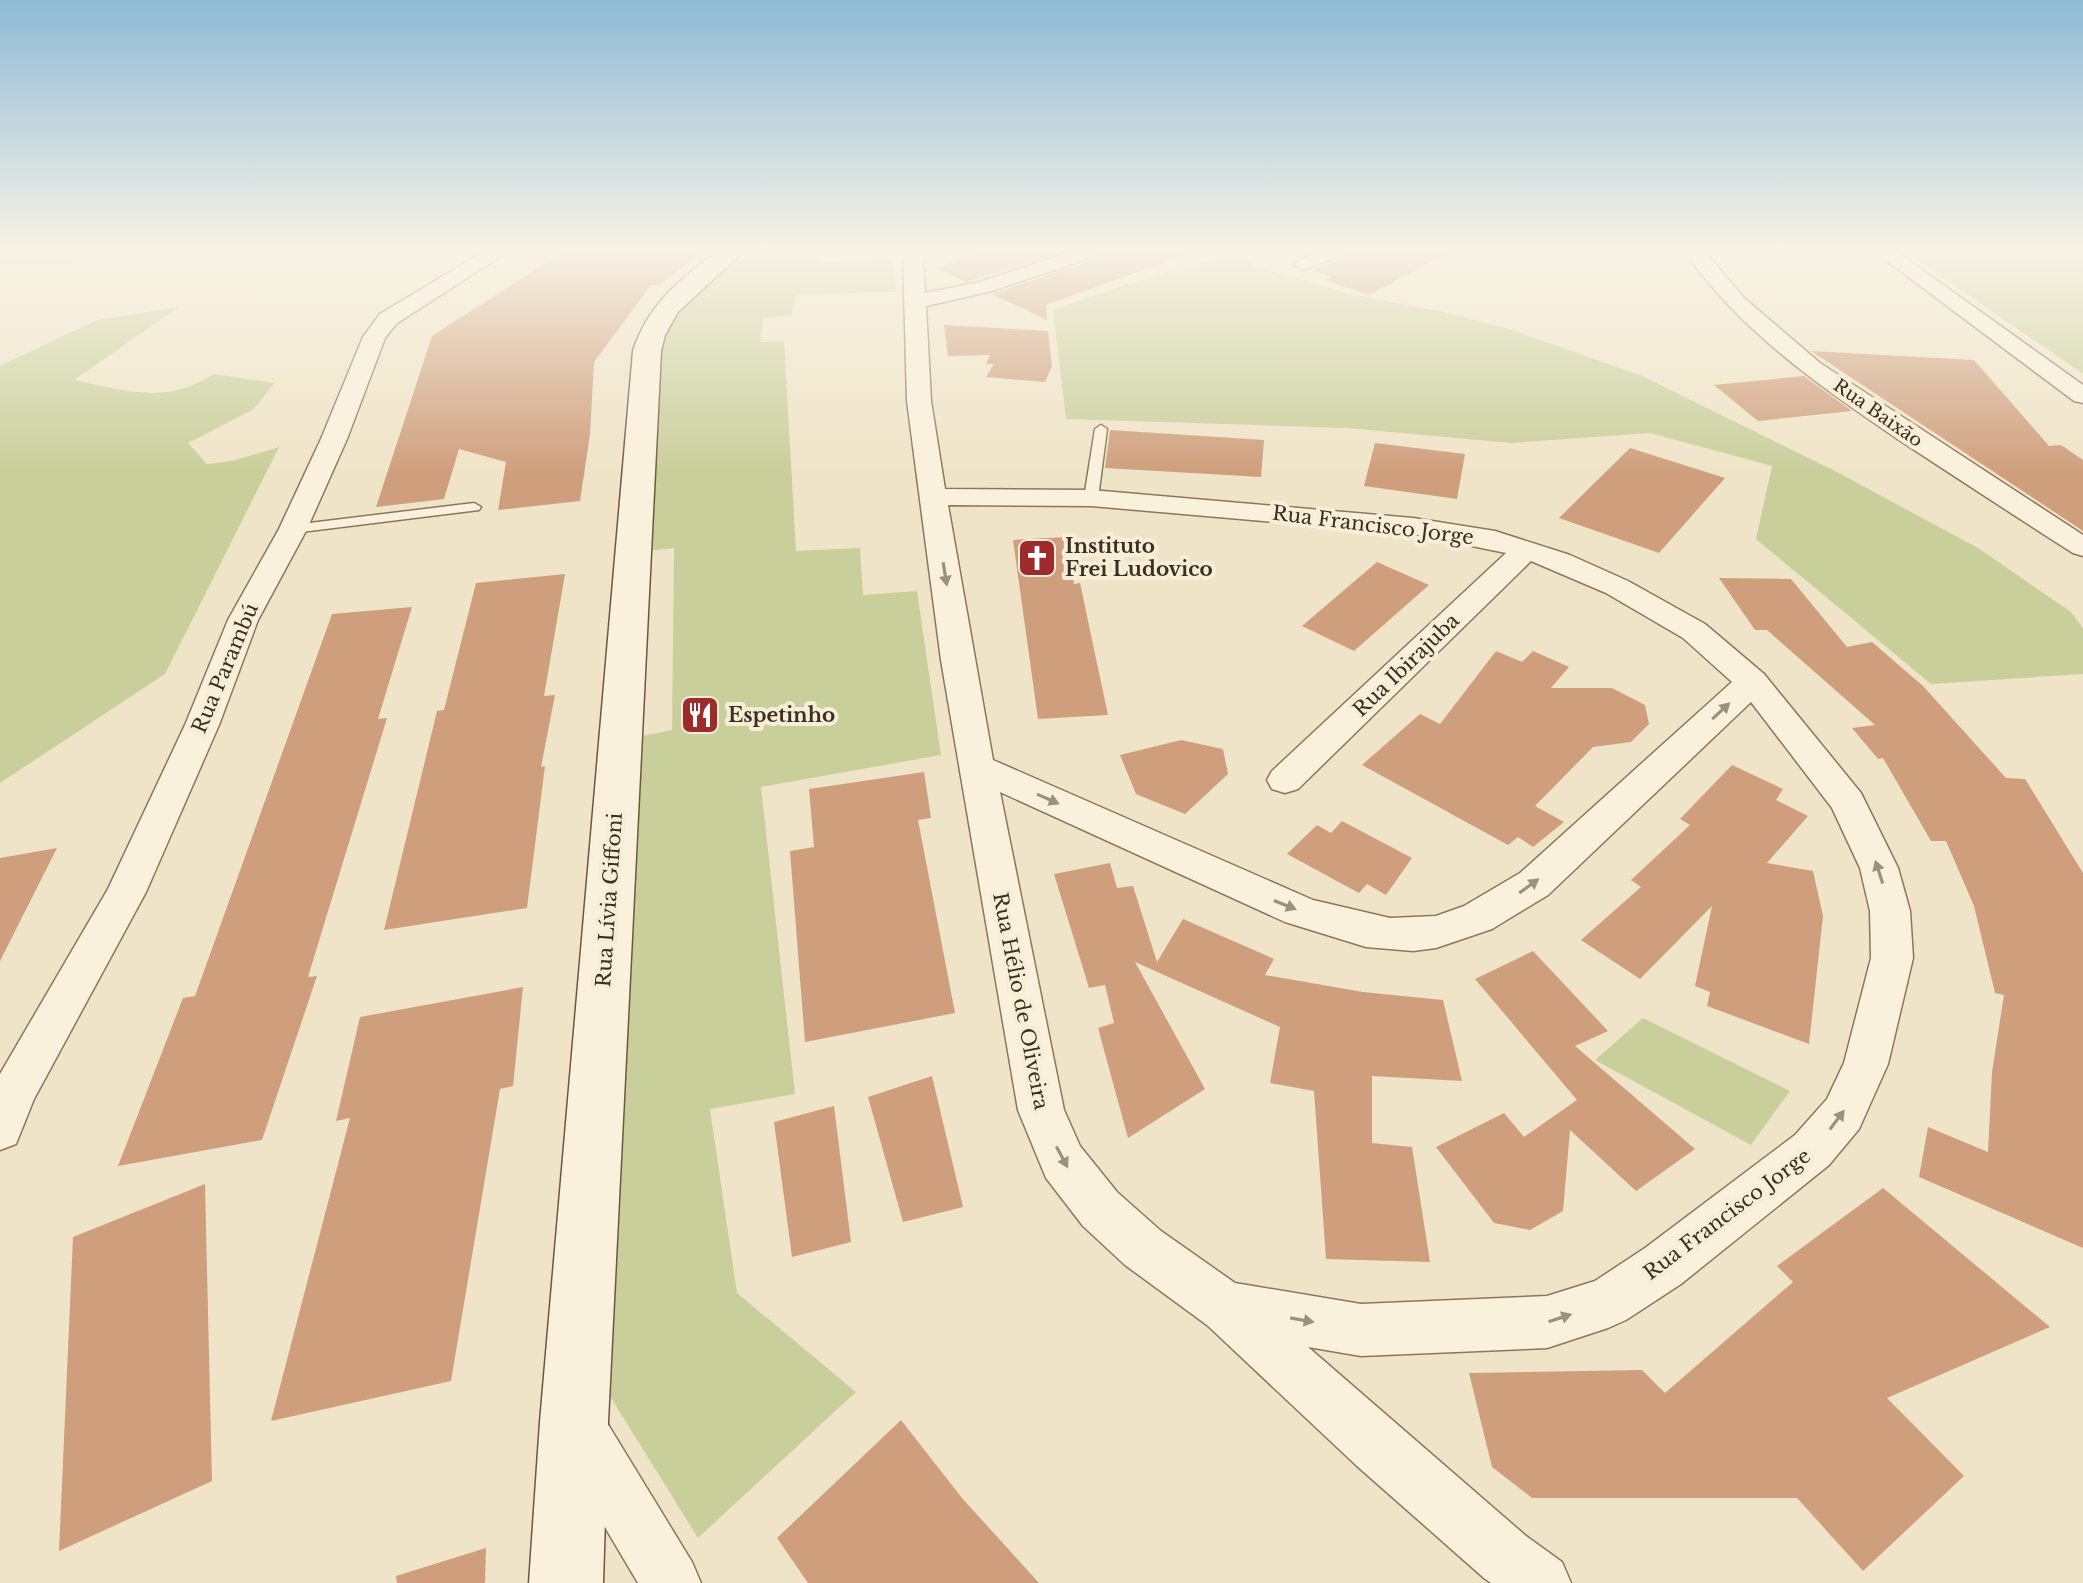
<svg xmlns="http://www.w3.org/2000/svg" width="2083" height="1583" viewBox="0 0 2083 1583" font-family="'Libre Baskerville',serif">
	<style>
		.green { fill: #c9cf9b }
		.building { fill: #cf9f7d }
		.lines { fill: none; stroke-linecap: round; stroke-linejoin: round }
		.lane-casing { stroke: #8d765c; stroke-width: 3 }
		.street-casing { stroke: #8d765c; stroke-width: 3 }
		.secondary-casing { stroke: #6f573f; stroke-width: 3 }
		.lane { fill: #faf1dc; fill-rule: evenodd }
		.street { fill: #faf1dc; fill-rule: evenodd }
		.secondary { fill: #faf1dc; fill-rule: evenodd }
		.oneway { fill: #9c907e }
		.labels { text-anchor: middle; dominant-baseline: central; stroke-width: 8; stroke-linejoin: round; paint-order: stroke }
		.far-street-label { font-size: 18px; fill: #3d2e20; stroke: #f7eed8 }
		.street-label { font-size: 20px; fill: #3d2e20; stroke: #f7eed8 }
		.poi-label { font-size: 20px; font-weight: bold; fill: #3d2e20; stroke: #f7eed8; text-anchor: start }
	</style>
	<rect width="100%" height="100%" fill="#f0e4c8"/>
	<g class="green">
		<path d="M0,252H108L70,264L0,265Z"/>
		<path d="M749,252H823L819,262L892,258L896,292L796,295L792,315L763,318L760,342H784L796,551L860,548L863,595L917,591L941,755L761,787L795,1094L710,1109L737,1293L856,1392L698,1538L598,1377L638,737L672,730L674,548L646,551L663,330L700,289Z"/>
		<path d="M1906,252H2083V374Z"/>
		<path d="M1238,253L1256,267L1351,294L1444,312L1512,330L1642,376L1835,471L1978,548L2071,612L2083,628V674L1931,684L1756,539L1772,466L1650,433L1511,443L1347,428L1066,419L1053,310L1128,284Z"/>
		<path d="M179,307L74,380C128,391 165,405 214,374L274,383L254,409L188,443L207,464L232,461L279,447L165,674L0,783V366L97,320Z"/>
		<path d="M1643,1018L1790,1091L1751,1145L1595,1060Z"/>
	</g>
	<g class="building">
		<path d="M563,252H702L658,286L651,285L594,362L590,434L580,501L498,510L506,462L459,449L444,499L376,507L432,336Z"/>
		<path d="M985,252H1061L966,282L936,268Z"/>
		<path d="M1102,252H1181L1182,256L1046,305L1047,320L992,294L1097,259Z"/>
		<path d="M1345,252H1449L1369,295L1325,280L1331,277L1312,270L1340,259Z"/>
		<path d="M944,325L1048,331L1052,366L1045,382L986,377L994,364H986L990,355L948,356Z"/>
		<path d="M1811,351L1974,360L2049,446L2061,445L2083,460V531Z"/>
		<path d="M1804,376L1852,411L1758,421L1714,385Z"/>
		<path d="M1110,430L1264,440L1261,477L1105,468Z"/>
		<path d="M1375,443L1465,454L1457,499L1364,486Z"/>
		<path d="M1630,448L1725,478L1659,553L1559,518Z"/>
		<path d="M1066,537L1074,584L1080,583L1108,715L1038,719L1013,540Z"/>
		<path d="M1377,562L1429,585L1354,651L1302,626Z"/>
		<path d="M565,574L544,696L555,695L541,767L545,766L527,908L384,930L437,711L444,710L476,583Z"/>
		<path d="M1719,578L1791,579L1847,647L1872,642L1923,686L2006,778L2025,779L2083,873V1248L1919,1177L1928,1127L1988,1152L1992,1072L2004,995L1995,993L1974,906L1946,841H1931L1883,758L1878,759L1852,728L1875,725L1767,630H1755Z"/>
		<path d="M412,607L378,719L387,718L308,977L317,976L262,1140L118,1166L183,998L195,996L332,614Z"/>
		<path d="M1496,651L1522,662L1533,651L1569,667L1551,688H1612L1645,705L1649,724L1631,742L1593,747L1535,806L1564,822L1533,847L1518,837L1508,845L1362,765L1420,714L1440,724Z"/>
		<path d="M1181,740L1223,749L1228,774L1185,814L1136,794L1120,755Z"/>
		<path d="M1732,765L1783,789L1776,800L1808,816L1767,863L1813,871L1823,916L1809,1044L1707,1006L1710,992L1695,986L1712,906L1640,979L1581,940L1641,887L1631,880L1690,825L1680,819Z"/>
		<path d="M924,772L931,818L918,820L955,1013L805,1042L790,851L814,847L809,789Z"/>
		<path d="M1342,821L1412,858L1386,895L1367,884L1359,893L1287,854L1317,825L1331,833Z"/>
		<path d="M57,848L0,961V858Z"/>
		<path d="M1110,863L1117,888L1133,886L1157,962L1183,919L1274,959L1265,975L1363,992L1443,1000L1462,1081L1372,1076V1143L1412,1147L1430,1262L1326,1259L1314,1091L1270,1083L1280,1027L1135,962L1205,1089L1128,1138L1098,1028L1114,1023L1105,985L1089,988L1054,874Z"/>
		<path d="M1533,951L1608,1031L1575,1046L1695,1149L1636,1191L1570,1130L1563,1211L1530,1230L1494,1223L1436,1147L1504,1113L1524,1137L1577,1100L1475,979Z"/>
		<path d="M523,987L513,1086L500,1089L451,1381L271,1421L350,1118L336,1121L360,1017Z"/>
		<path d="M932,1076L963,1207L903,1222L868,1097Z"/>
		<path d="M834,1106L851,1242L792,1257L774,1122Z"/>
		<path d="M205,1184L212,1481L59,1551L73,1237Z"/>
		<path d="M1883,1188L2050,1327L1887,1398L1964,1476L1863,1571L1797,1498H1532L1492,1467L1469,1373L1642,1370L1665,1393L1793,1282L1777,1266Z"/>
		<path d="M901,1420L962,1498L1039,1583H808L777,1538Z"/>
		<path d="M486,1548L485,1583H397L396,1576Z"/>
	</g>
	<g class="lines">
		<g class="lane-casing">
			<g id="lane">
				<path d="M1101,425L1107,429L1098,498L1091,502L1084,498L1095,429Z"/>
				<path d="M474,503L481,507L479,510L293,533L286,529L293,525Z"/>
			</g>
		</g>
		<g class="street-casing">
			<g id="street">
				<path d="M483,252H507L396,324L385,338L347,439L307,529L258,620L219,725L146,892L34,1099L16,1144L0,1150V1074L108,889L185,725L228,620L279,529L321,439L363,337L380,314Z"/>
				<path d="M903,252H923L925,293L980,282L1070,252H1099L1096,256L992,291L926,306L931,401L945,489L1091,490L1413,518L1495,531L1570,555L1628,581L1705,624L1764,674L1861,793L1898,868L1910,911L1913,958L1888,1064L1859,1129L1829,1165L1681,1284L1626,1320L1608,1328L1547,1348L1361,1356L1308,1347L1526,1536L1562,1562L1571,1583H1491L1484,1578L1357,1466L1207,1325L1125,1265L1083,1226L1046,1178L1018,1110L941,660L907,401ZM948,505L1091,506L1413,534L1506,553L1272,771L1267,780L1272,789L1285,793L1298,789L1531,561L1606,593L1683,638L1732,682L1520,873L1464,906L1436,916L1390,918L1313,900L993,760ZM1751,702L1832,808L1860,868L1870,911L1871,958L1844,1063L1827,1099L1795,1135L1645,1248L1595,1281L1547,1296L1361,1304L1235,1283L1161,1231L1117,1192L1080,1146L1064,1110L1000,792L1285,922L1366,947L1413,951L1436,948L1492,929L1548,895Z"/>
				<path d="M1316,252H1342L1339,256L1303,270L1293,264Z"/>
				<path d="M1685,252H1705L1744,298L1820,363L2083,535V556L2073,553C2015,516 1957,478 1899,440C1820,386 1741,332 1685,252Z"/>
				<path d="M1875,252H1897L2083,385V403L2074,401Z"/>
				<path d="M581,1405L601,1413L692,1562L701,1583H638L561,1453L553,1433L561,1413Z"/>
			</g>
		</g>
		<g class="secondary-casing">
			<path id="secondary" d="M716,252H743L678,312L665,335L661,351L608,1422L603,1583H529L540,1422L633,351C647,306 680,279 716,252Z"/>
		</g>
		<use href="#lane" class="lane"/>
		<use href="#street" class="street"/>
		<use href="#secondary" class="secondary"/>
	</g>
	<defs><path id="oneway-solid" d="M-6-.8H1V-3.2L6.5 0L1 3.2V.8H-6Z" transform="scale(2)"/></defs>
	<g class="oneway">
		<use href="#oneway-solid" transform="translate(945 574) rotate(81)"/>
		<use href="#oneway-solid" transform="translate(1721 711) rotate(-43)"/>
		<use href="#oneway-solid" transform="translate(1048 799) rotate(24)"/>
		<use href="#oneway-solid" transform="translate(1879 872) rotate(-108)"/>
		<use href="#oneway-solid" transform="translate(1529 886) rotate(-36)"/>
		<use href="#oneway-solid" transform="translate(1285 905) rotate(22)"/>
		<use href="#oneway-solid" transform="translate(1837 1120) rotate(-53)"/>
		<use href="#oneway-solid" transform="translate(1062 1157) rotate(62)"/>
		<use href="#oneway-solid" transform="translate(1560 1318) rotate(-18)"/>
		<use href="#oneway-solid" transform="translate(1302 1320) rotate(10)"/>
	</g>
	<linearGradient id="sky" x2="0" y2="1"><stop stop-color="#8fbad6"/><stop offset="0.53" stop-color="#f8f3e6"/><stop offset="1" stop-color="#f8f3e6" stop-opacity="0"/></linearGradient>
	<rect width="2083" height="473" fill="url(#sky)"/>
	<defs>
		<g id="church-square" transform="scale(2)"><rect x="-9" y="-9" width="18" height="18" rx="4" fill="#9e2a2b" stroke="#f7eed8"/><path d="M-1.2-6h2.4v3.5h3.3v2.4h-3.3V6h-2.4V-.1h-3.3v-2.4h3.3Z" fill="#fff"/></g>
		<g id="restaurant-square" transform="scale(2)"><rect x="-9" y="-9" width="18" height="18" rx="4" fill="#9e2a2b" stroke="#f7eed8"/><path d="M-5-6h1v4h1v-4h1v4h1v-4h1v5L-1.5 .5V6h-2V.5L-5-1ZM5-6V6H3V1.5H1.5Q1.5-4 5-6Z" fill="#fff"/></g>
	</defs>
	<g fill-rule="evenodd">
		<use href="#church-square" x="1037" y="558"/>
		<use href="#restaurant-square" x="700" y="715"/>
	</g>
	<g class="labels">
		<g class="far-street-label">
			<text transform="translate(1878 413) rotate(35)">Rua Baixão</text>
		</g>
		<g class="street-label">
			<text transform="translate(1373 525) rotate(7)">Rua Francisco Jorge</text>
			<text transform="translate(1406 665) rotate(-44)">Rua Ibirajuba</text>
			<text transform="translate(225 668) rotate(-67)">Rua Parambú</text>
			<text transform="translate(609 900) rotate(-86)">Rua Lívia Giffoni</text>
			<text transform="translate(1021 1001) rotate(79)">Rua Hélio de Oliveira</text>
			<text transform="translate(1727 1214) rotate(-37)">Rua Francisco Jorge</text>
		</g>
		<g class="poi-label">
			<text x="1065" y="546">Instituto<tspan x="1065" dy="23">Frei Ludovico</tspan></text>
			<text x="728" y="715">Espetinho</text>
		</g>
	</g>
</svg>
